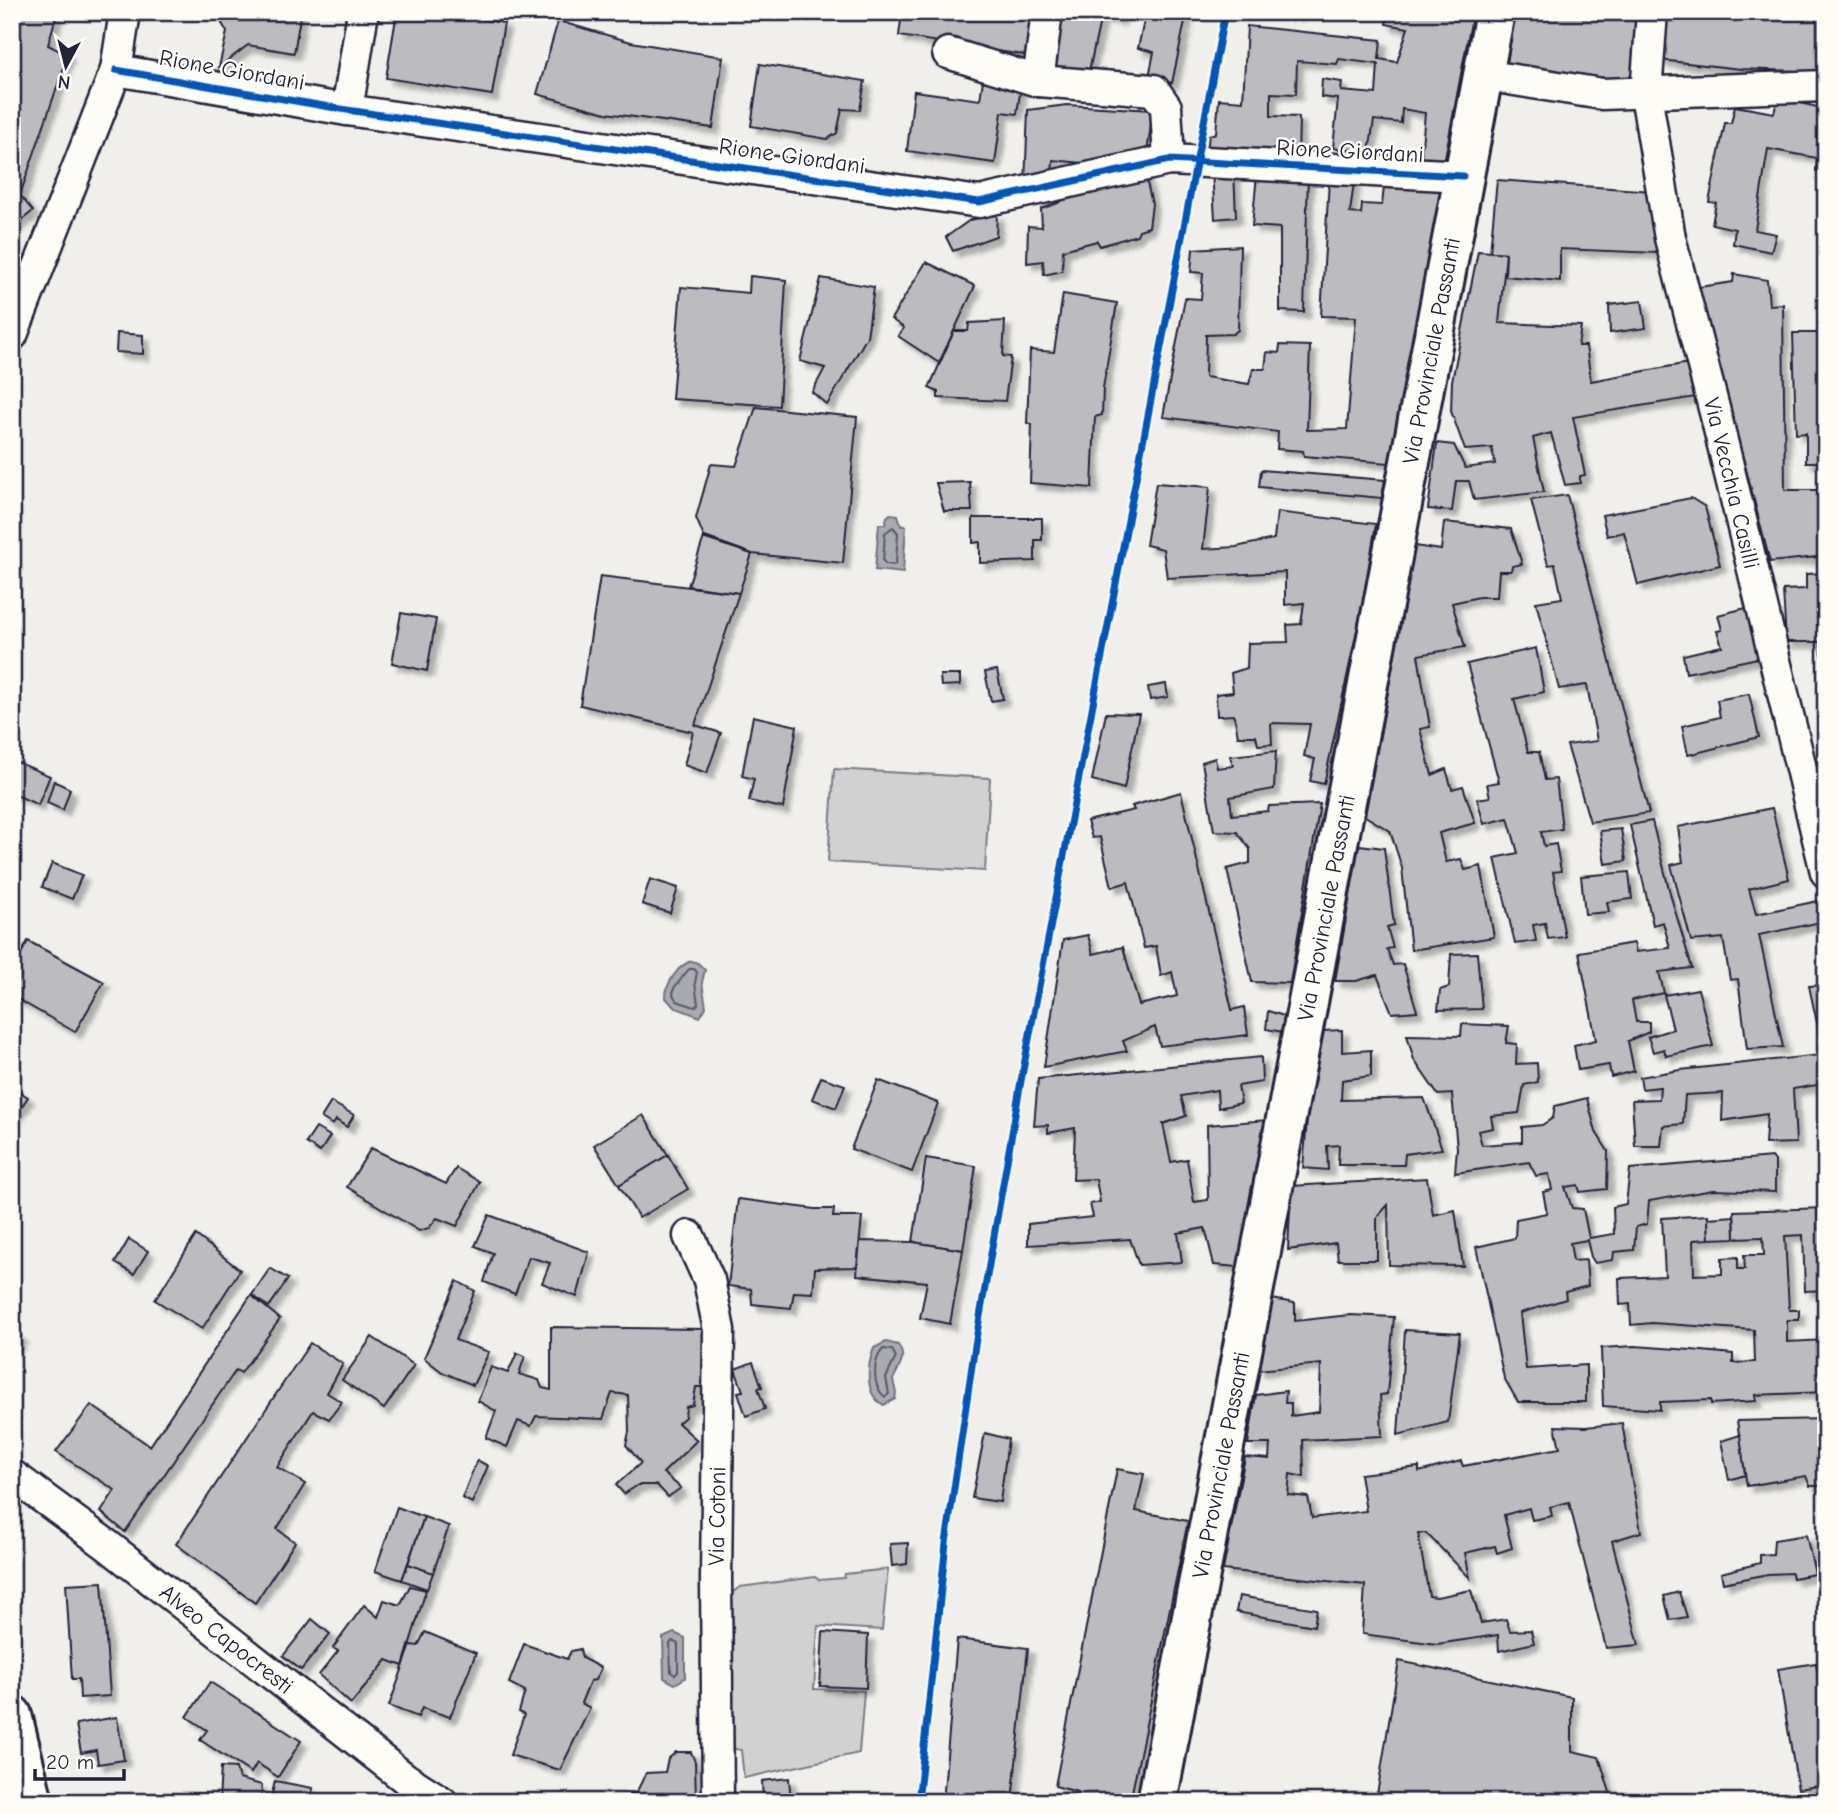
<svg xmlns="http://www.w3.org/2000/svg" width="1838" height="1814" viewBox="0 0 1838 1814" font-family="'Comic Neue',sans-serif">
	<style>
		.green { fill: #d2d1d1; stroke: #7a7a86; stroke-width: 2 }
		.water { fill: #a9a9b0; stroke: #737381; stroke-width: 2 }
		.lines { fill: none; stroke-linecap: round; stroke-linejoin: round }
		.shore { stroke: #58586a; stroke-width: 2 }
		.building { fill: #bcbcc0; stroke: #22223b; stroke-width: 2; filter: url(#shadow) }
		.street-casing { stroke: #22223b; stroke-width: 35 }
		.secondary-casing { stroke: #22223b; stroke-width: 44 }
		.street { stroke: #fdfcf7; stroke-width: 30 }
		.secondary { stroke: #fdfcf7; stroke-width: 38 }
		.cycleway-casing { stroke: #fdfcf7; stroke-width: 11 }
		.cycleway { stroke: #0057b8; stroke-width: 7 }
		.labels { text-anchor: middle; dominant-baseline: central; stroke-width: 5; stroke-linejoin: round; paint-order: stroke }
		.street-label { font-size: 23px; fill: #22223b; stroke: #fdfcf7 }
	</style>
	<defs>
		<filter id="shadow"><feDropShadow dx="6" dy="6" stdDeviation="2" flood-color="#0004"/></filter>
	</defs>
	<rect width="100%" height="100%" fill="#f0efec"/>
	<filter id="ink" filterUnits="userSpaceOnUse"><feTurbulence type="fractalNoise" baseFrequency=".0143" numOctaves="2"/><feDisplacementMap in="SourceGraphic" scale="14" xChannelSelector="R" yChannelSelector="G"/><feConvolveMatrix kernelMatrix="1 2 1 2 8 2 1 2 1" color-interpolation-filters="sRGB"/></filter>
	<g filter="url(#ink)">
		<g class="green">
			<path d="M834,769L990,778L985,871L828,862Z"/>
			<path d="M888,1569L882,1630L818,1626L814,1689L864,1691L859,1753L744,1778L741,1750L729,1748L725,1598L740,1587L815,1577L819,1580L844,1578L845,1574Z"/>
		</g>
		<g class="water">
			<path d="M890,514L898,515L901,526H906L903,573L875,570L879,524H885L887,517Z"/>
			<path d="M692,961L698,963L705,970L702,982L706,1007L700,1017L674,1007L666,998C665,984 679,964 692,961Z"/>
			<path d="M886,1342L898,1345C908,1359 898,1367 893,1380L896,1393L895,1399L884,1405C864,1396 867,1365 874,1348Z"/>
			<path d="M674,1633L685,1638V1678L675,1684L664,1678L663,1638Z"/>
		</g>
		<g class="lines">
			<g class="shore">
				<path d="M893,527L898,533L896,562L894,565L886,564L883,561L885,533Z"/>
				<path d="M689,969H694L697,972L695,983L698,1004L695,1007L677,1001L673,995L674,988Z"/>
				<path d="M883,1349L892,1350L896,1357L886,1378L889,1394L885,1397C872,1387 872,1361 883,1349Z"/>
				<path d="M672,1641L678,1644V1672L675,1675L671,1672L670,1644Z"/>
			</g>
		</g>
		<g class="building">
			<path d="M12,12L57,13L48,45L68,55L20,195L33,211L12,228Z"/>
			<path d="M224,12H301L294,53L248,45L219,67L227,32L220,20Z"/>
			<path d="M397,12H481L480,19L504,23L492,95L386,78Z"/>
			<path d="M902,12H942L980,18L981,12H1039L1031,56L899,36Z"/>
			<path d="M1058,12H1120L1119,19L1101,16L1087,80L1047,73Z"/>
			<path d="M1146,12H1187L1172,83L1149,77L1154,52L1138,48Z"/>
			<path d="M1388,12H1473L1443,168H1420L1425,113L1402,109L1401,123L1374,120L1369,152L1333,148L1338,99L1321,97L1322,79L1342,82L1341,91L1376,94L1378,64L1339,59L1337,64L1297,61L1296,94L1271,93V116L1299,117L1298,160H1269V149L1207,152L1209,135L1216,133L1219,99L1243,101L1247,26L1381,40L1379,59L1397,62L1408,28L1386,24Z"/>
			<path d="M1515,12H1644L1637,83L1507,63Z"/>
			<path d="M1663,12H1826V72L1741,69L1660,60Z"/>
			<path d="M558,21L631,42L723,57L713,128L606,113L537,94Z"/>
			<path d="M760,64L865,81L860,110L842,109L837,133L827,139L751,126Z"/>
			<path d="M983,80L1021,86L1017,114L1002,112L995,163L907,151L914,91L980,100Z"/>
			<path d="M1778,98L1826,109V173L1816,171L1817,158L1768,149L1755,230L1776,234L1771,252L1733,244L1735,229L1712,224L1716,203L1709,202L1725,123H1731L1735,106L1774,113Z"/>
			<path d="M1067,105L1153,110L1147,153L1083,163L1053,160L1051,186H1025L1028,110Z"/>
			<path d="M1212,170H1234L1236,217L1215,219Z"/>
			<path d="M1145,174L1152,204L1149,227L1139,230L1137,235L1100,246L1097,241L1063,250L1062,271L1044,275L1043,261L1027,263L1028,226L1042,227L1041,209L1058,203L1088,184Z"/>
			<path d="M1257,175H1308L1304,312L1280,311V228L1252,226Z"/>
			<path d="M1329,180L1354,182L1350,213L1361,214L1362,204L1382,205L1384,187L1443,189L1389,463L1304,456L1303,451L1277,449L1278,432L1163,417L1185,298L1201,299L1203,273L1191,272L1193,249L1240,246L1238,330L1233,334L1206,335L1205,377L1249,384L1253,369H1265L1267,352L1279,353L1280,345L1310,346L1307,430L1347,429L1356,317L1321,316Z"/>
			<path d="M1497,180L1653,191L1658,253L1560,249V281L1505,276L1506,253L1490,252Z"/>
			<path d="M997,214L996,236L953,251L946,237L970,220Z"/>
			<path d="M1478,251L1506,253L1499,323L1581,326L1578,346H1586L1591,381L1694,362L1702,396L1573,417L1585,475L1580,476V483L1565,485L1551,433L1533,438L1544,492L1474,500L1469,481H1456L1452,511L1428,509L1437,443L1454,445L1465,468L1495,464L1492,448L1465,450L1451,411L1452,381Z"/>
			<path d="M926,262L975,286L939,363L898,336L904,328L891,319Z"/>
			<path d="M1734,274L1767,280L1769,305L1783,304L1785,490H1826V556L1770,562L1699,287L1733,282Z"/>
			<path d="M750,276L786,280L779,406L672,399L681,287L749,293Z"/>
			<path d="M821,278L874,287L867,337L827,405L812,392L825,368L800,361Z"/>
			<path d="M1063,294L1117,303L1103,388L1102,415L1095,417L1092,488L1030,483L1032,424L1027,423L1030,350L1054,352Z"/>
			<path d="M1642,301L1646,328L1610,333L1609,305Z"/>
			<path d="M1005,321L1003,356L1011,357L1005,401L938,398V392L929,388L954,331H968L969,323Z"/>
			<path d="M117,333L143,335V354L116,352Z"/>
			<path d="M1793,333H1826V462H1806V433L1796,434Z"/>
			<path d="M756,407L857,417L843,563L752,554L704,537L696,518L711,464L736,466Z"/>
			<path d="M1261,470L1385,480L1382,498L1259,487Z"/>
			<path d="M970,482L972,511H944L936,483Z"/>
			<path d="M1156,483L1210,487L1203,549L1236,547L1274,539L1277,512L1376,524L1362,607L1324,784L1310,781L1315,759L1304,756L1310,724L1271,723L1272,744L1258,745L1256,736H1238L1234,715L1217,716L1216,694L1233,692L1231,673L1247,668L1248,643L1288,642L1287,625L1301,624L1304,603L1285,605V572L1167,578L1163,549L1146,545Z"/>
			<path d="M1567,495L1649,813L1590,822L1567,745L1597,741L1587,685L1559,689L1536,602L1562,598L1555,564L1548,565L1531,500Z"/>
			<path d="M1691,498L1705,507L1720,565L1638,585L1624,532L1607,536L1602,515Z"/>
			<path d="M973,518H1042V540H1035V561L980,563V542L973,543Z"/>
			<path d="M1444,522L1511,529L1522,564L1512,566L1511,571H1499L1497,597H1479L1452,603L1465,647L1418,655L1430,727L1420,729L1432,775L1446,769L1452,789L1463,786L1475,823L1439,833L1446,862L1461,859L1465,870L1481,866L1494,937L1411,950L1402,868L1395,846L1390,831L1365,816L1415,546L1441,550Z"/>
			<path d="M704,537L752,554L739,593L688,586Z"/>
			<path d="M704,537L752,554L705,539Z"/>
			<path d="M1826,573V691H1824L1821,642H1786L1783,590L1806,589V574Z"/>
			<path d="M600,576L739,593L695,725L721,733L707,773L684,765L693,732L580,705Z"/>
			<path d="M1746,608L1758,658L1686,673L1683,655L1722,646L1717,631L1722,630L1718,615Z"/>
			<path d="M401,613L436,619L427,671L392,663Z"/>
			<path d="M1536,648L1544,692L1514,699L1528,752H1539L1545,780L1556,779L1562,829L1541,832L1544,846L1556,844L1561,871L1553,872L1565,937L1548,939L1545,923L1533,925L1536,941L1515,944L1495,858L1518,853L1508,818L1484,824L1477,799L1490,797L1487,784L1499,782L1467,664Z"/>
			<path d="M997,670L1003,699L991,701L985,672Z"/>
			<path d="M940,675H960V685L941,686Z"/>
			<path d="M1166,684L1168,697L1150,700L1148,687Z"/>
			<path d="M1749,694L1759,737L1688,755L1682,726L1720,717L1717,700Z"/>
			<path d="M1106,713L1139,714L1124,789L1092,780Z"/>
			<path d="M753,716L797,726L783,808L749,801L754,779L742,776Z"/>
			<path d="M1276,751L1274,789L1230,797L1232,815L1268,811L1269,806L1320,804L1290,983L1252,982L1227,869L1250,863V849L1237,832L1214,831L1202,762L1215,758L1217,768L1233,766L1230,756Z"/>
			<path d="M12,760L50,776L38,805L12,793Z"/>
			<path d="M54,781L70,789L63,810L47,803Z"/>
			<path d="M1181,792L1232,1010L1244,1007L1248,1035L1160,1046L1155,1027L1123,1041L1127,1051L1044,1067L1063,940L1088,935L1093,954L1123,947L1139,1005L1177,996L1172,972L1161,976L1156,946L1144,948L1128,882L1112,887L1100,837L1092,838L1087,821L1134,810L1132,806Z"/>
			<path d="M1772,808L1789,879L1749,889L1756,914L1823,900L1826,921L1759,935L1783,1047L1747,1049L1738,979L1730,980L1723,938L1691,941L1671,865L1683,862L1678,827Z"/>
			<path d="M1652,821L1671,897L1692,968L1659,972L1664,993L1632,1000L1636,1022H1649V1032L1628,1041L1634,1071L1611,1077L1609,1065L1578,1070L1574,1045L1596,1040L1579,952L1634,943L1636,952L1670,948L1663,922L1653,925L1630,825Z"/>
			<path d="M1621,829L1626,861L1605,864L1600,831Z"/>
			<path d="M1359,845L1384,848L1394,925L1387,927L1393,948L1387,949L1393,965L1403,964L1417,1011L1392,1013L1377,975L1356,981H1335Z"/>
			<path d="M52,863L82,875L72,899L42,887Z"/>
			<path d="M1629,872L1632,899L1607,902L1609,912L1585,914L1581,876Z"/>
			<path d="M650,879L678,888L670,913L642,904Z"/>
			<path d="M28,941L104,982L75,1032L12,996V970Z"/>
			<path d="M1477,953L1482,1009L1438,1010L1440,990L1449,987L1451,954Z"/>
			<path d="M1826,985V1046H1822L1809,986Z"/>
			<path d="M1698,989L1713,1046L1666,1056L1664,1049L1653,1052L1648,1037L1673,1029L1664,995Z"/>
			<path d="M1268,1011L1284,1016L1283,1032L1266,1029Z"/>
			<path d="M1462,1024L1509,1026L1506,1043L1517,1044L1516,1064L1537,1063L1538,1082L1524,1085L1519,1113L1491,1116L1493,1128L1478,1131L1482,1145L1522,1142V1127L1542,1125L1553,1118L1555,1106L1587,1098L1596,1132L1608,1151L1607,1189L1580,1192L1578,1185L1565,1187L1572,1208L1583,1209L1589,1238L1614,1234L1613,1207L1626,1204L1630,1169L1772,1157L1775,1161V1192L1713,1190L1649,1201L1647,1224L1636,1227L1634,1250L1614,1252L1613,1260L1595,1263L1591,1257L1587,1240L1570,1243L1573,1261L1586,1260L1588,1286L1565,1292L1566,1299L1520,1313L1526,1369L1586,1365V1402H1518L1504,1378L1476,1247L1515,1238L1516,1219L1547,1213L1543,1192L1552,1190L1549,1174L1536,1176L1529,1162L1455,1173L1457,1148L1452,1094L1438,1095L1414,1060L1407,1035L1461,1036Z"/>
			<path d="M1342,1030V1052L1371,1050V1076L1342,1080L1341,1100L1424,1098L1442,1149L1405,1154L1404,1165H1338L1339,1145L1327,1146L1328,1170L1303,1168L1307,1120L1322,1031Z"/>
			<path d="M1820,1055L1823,1084L1793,1089L1796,1143L1765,1144L1767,1114L1722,1121L1723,1093L1685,1095L1683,1124L1663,1126L1661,1146H1635L1632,1100L1659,1099L1660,1087L1642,1089L1640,1077L1680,1070Z"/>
			<path d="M1261,1057L1262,1082L1238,1086L1241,1103L1218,1108L1217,1090L1181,1096L1186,1116L1163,1124L1171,1162L1187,1159L1194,1202L1208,1200L1207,1125L1267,1120L1238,1267L1214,1265L1205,1228L1178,1233L1182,1262L1139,1265L1130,1239L1028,1245V1224L1093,1217L1090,1204L1100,1202L1096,1179L1073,1180L1075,1128L1048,1133V1125L1034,1126L1038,1079Z"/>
			<path d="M821,1077L845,1085L836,1108L812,1099Z"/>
			<path d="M878,1080L938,1103L912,1172L851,1149Z"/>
			<path d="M12,1087L28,1097L12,1121Z"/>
			<path d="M331,1102L354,1115L347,1127L336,1120L333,1125L321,1118Z"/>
			<path d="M643,1115L668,1155L619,1185L594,1145Z"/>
			<path d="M316,1128L330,1136L320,1152L306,1143Z"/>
			<path d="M371,1148L446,1184L456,1168L480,1182L457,1226L437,1218L429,1228L419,1231L347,1187Z"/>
			<path d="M668,1155L688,1189L639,1218L619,1185Z"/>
			<path d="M926,1158L976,1166L963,1250L913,1242Z"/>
			<path d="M1427,1178L1433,1215L1455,1210L1463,1266L1389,1265L1388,1205L1377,1217V1260H1338L1336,1243L1288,1250L1291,1186Z"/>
			<path d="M738,1199L815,1209H834L833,1217H862L857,1267L815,1268L813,1293L794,1292L791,1308L752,1304L751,1289L728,1286Z"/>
			<path d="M1826,1208V1290L1805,1291L1803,1235L1785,1236L1789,1310H1799V1320H1787V1342L1826,1340V1392L1755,1395L1756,1401L1711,1404V1400L1660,1402V1410L1603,1406L1601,1348L1635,1346L1691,1350L1733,1354V1363L1755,1362L1754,1330L1652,1323L1631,1325L1630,1304L1620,1305L1619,1278L1665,1276L1662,1218L1708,1215L1709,1239L1693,1240L1694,1275L1722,1274V1258L1738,1257V1269H1745L1744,1255H1764L1763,1237L1735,1238L1734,1211Z"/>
			<path d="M489,1215L589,1252L577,1297L542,1283L550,1263L529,1257L515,1294L484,1282L493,1253L475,1246Z"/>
			<path d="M1734,1216L1735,1238L1709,1239L1708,1218Z"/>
			<path d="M196,1235L240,1270L202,1329L155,1300Z"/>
			<path d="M129,1239L148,1251L134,1274L115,1263Z"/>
			<path d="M860,1241L913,1242L963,1250L950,1324L920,1318L927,1282L857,1275Z"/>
			<path d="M270,1268L288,1279L269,1307L252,1295Z"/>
			<path d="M457,1281L475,1291L455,1340L489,1352L473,1385L442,1372L424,1358Z"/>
			<path d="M251,1295L280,1319L241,1373L236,1370L125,1532L101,1512L115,1490L56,1452L91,1405L150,1446Z"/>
			<path d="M1266,1298L1295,1303V1321L1350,1315L1394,1317L1387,1394L1380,1395L1382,1436L1303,1440L1304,1477L1290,1474L1288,1495L1308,1497L1312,1518L1366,1511L1360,1474L1419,1467V1472L1461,1461L1463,1466L1560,1448L1555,1426L1586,1427L1622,1423L1641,1532L1612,1541L1639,1645L1606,1648L1569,1502L1550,1507L1552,1516L1532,1520L1529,1508L1504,1515L1512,1548L1497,1553L1495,1546L1465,1553L1470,1578L1426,1533H1418L1429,1596L1437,1597L1471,1590L1481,1623L1506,1619L1510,1631L1531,1630L1534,1643L1499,1651L1498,1635L1437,1644L1362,1634L1365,1585L1223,1570L1245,1457L1269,1459L1270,1444H1248L1256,1395L1286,1391L1285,1403H1291V1416L1319,1412L1321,1364L1258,1370Z"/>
			<path d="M551,1327L705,1329V1387H696L693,1405L686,1407L685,1417L678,1423L697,1440L663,1473L681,1488L668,1497L657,1485H638L624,1494L616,1485L641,1463L626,1445L629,1432L628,1395L612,1393L603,1419L536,1416L531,1426L518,1421L507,1447L486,1438L496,1411L478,1401L491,1367L508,1373L517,1353L525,1356L519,1374L539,1380L542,1388L551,1390Z"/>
			<path d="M1405,1330L1460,1333L1448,1422L1398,1435Z"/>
			<path d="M12,1331L21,1336L12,1351Z"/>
			<path d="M372,1337L414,1365L384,1409L342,1380Z"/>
			<path d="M310,1343L343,1364L327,1393L342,1402L329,1419L313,1411L277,1467L305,1484L277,1529L295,1542L255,1603L176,1544Z"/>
			<path d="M753,1362L762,1387L758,1388L765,1409L746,1416L738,1392L743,1391L735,1369Z"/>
			<path d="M1826,1419V1486H1810L1806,1476L1747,1486L1737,1421Z"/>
			<path d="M985,1433L1008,1439L1000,1502L972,1498Z"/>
			<path d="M1740,1435L1745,1475L1729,1480L1721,1441Z"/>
			<path d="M477,1460L488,1466L472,1503L462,1498Z"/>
			<path d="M1117,1469L1144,1474L1136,1511L1188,1521L1130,1802H1076L1078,1792L1055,1786Z"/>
			<path d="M397,1507L424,1517L402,1580L375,1571Z"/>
			<path d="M424,1517L449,1526L433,1573L408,1564Z"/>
			<path d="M1806,1535L1815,1574L1793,1578L1792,1573L1768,1574L1723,1583L1721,1573L1760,1563V1555L1773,1554L1774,1540Z"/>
			<path d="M908,1543L907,1564L892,1566L890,1544Z"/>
			<path d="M408,1564L433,1573L427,1589L402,1580Z"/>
			<path d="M102,1582L110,1696L80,1698L79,1679H72L66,1584Z"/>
			<path d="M410,1586L426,1590L403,1666L387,1660L351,1704L319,1675L338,1651L333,1648L364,1605L378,1617L384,1600L400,1605Z"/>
			<path d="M1679,1592L1687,1617L1670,1620L1664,1596Z"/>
			<path d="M1239,1596L1317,1609L1314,1626L1236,1612Z"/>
			<path d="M312,1619L330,1634L301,1670L283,1656Z"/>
			<path d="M425,1632L476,1653L450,1717L422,1708L418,1717L389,1706L411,1645L418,1646Z"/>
			<path d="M823,1632L868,1635L866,1688L820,1686Z"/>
			<path d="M957,1639L1028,1648L1012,1802H943Z"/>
			<path d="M524,1644L567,1659L571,1651L580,1649L582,1658L601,1668L595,1680L590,1681L581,1703L590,1708L560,1770L510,1755L524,1715L519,1712L525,1691L509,1683Z"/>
			<path d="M1399,1661L1572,1697V1751L1599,1757L1613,1802L1376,1801Z"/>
			<path d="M1816,1663L1826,1722V1785L1798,1789L1778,1669Z"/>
			<path d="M210,1682L301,1741L278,1777L257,1763L251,1773L200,1740L207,1730L187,1717Z"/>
			<path d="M117,1717L124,1760L98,1764L96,1750L81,1753L76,1724Z"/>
			<path d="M676,1752H691L695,1762L696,1802H629V1792L636,1793L646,1773L665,1772L668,1759Z"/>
			<path d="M221,1767L236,1768L239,1779L262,1785L261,1802H219Z"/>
			<path d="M789,1778L791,1802H763L762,1781Z"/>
			<path d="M275,1781L313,1788L312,1795L322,1797V1802H270Z"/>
			<path d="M1820,1794L1821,1802H1803L1802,1796Z"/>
		</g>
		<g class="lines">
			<g class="street-casing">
				<g id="street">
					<path d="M1047,12L1038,81L1154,90L1166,107L1169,160"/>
					<path id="s1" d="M1652,12L1646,94L1670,238L1716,416L1826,872"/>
					<path d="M948,53L1038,81"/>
					<path d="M116,70L347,110L979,202L1169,160L1463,176"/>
					<path d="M1483,75L1602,94L1826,86"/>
					<path d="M347,110L363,12"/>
					<path d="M12,335L116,70L125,12"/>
					<path d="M689,1236L709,1280L719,1330L716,1580L718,1802"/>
					<path id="s2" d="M12,1475L107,1545L406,1779L442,1802"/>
				</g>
			</g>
			<g class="secondary-casing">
				<g id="secondary">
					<path d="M12,1715L33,1802"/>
					<path id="s3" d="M1157,1802L1495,12"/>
				</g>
			</g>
			<use href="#street" class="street"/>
			<use href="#secondary" class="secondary"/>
			<g class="cycleway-casing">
				<g id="cycleway">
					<path d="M116,70L347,110L979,202L1169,160L1463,176"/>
					<path d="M918,1802L946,1543L975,1345L1021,1081L1225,12"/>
				</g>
			</g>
			<use href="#cycleway" class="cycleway"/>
		</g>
	</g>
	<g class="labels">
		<g class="street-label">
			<text transform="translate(232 70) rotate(10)">Rione Giordani</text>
			<text transform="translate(1350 151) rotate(3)">Rione Giordani</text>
			<text transform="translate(792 156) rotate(8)">Rione Giordani</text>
			<text stroke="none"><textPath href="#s3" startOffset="1477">Via Provinciale Passanti</textPath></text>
			<text stroke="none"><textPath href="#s1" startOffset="481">Via Vecchia Casilli</textPath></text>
			<text stroke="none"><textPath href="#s3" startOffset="910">Via Provinciale Passanti</textPath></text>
			<text stroke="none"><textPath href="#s3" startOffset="343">Via Provinciale Passanti</textPath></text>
			<text transform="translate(717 1516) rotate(-89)">Via Cotoni</text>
			<text stroke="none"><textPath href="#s2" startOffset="270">Alveo Capocresti</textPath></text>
		</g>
	</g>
	<rect width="1838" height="1814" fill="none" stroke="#fdfcf7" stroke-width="42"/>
	<rect x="21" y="21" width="1796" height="1772" fill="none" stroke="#22223b" stroke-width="2.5" filter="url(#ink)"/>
	<g transform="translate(66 66) rotate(187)" stroke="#fdfcf7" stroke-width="5" paint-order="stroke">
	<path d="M0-5L12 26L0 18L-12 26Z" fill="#22223b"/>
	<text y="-10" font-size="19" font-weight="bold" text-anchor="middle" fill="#22223b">N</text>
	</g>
	<path d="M35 1769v10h89v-10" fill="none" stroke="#22223b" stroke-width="3.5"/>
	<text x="46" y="1769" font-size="21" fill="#22223b" stroke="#fdfcf7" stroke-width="5" paint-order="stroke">20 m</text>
</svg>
